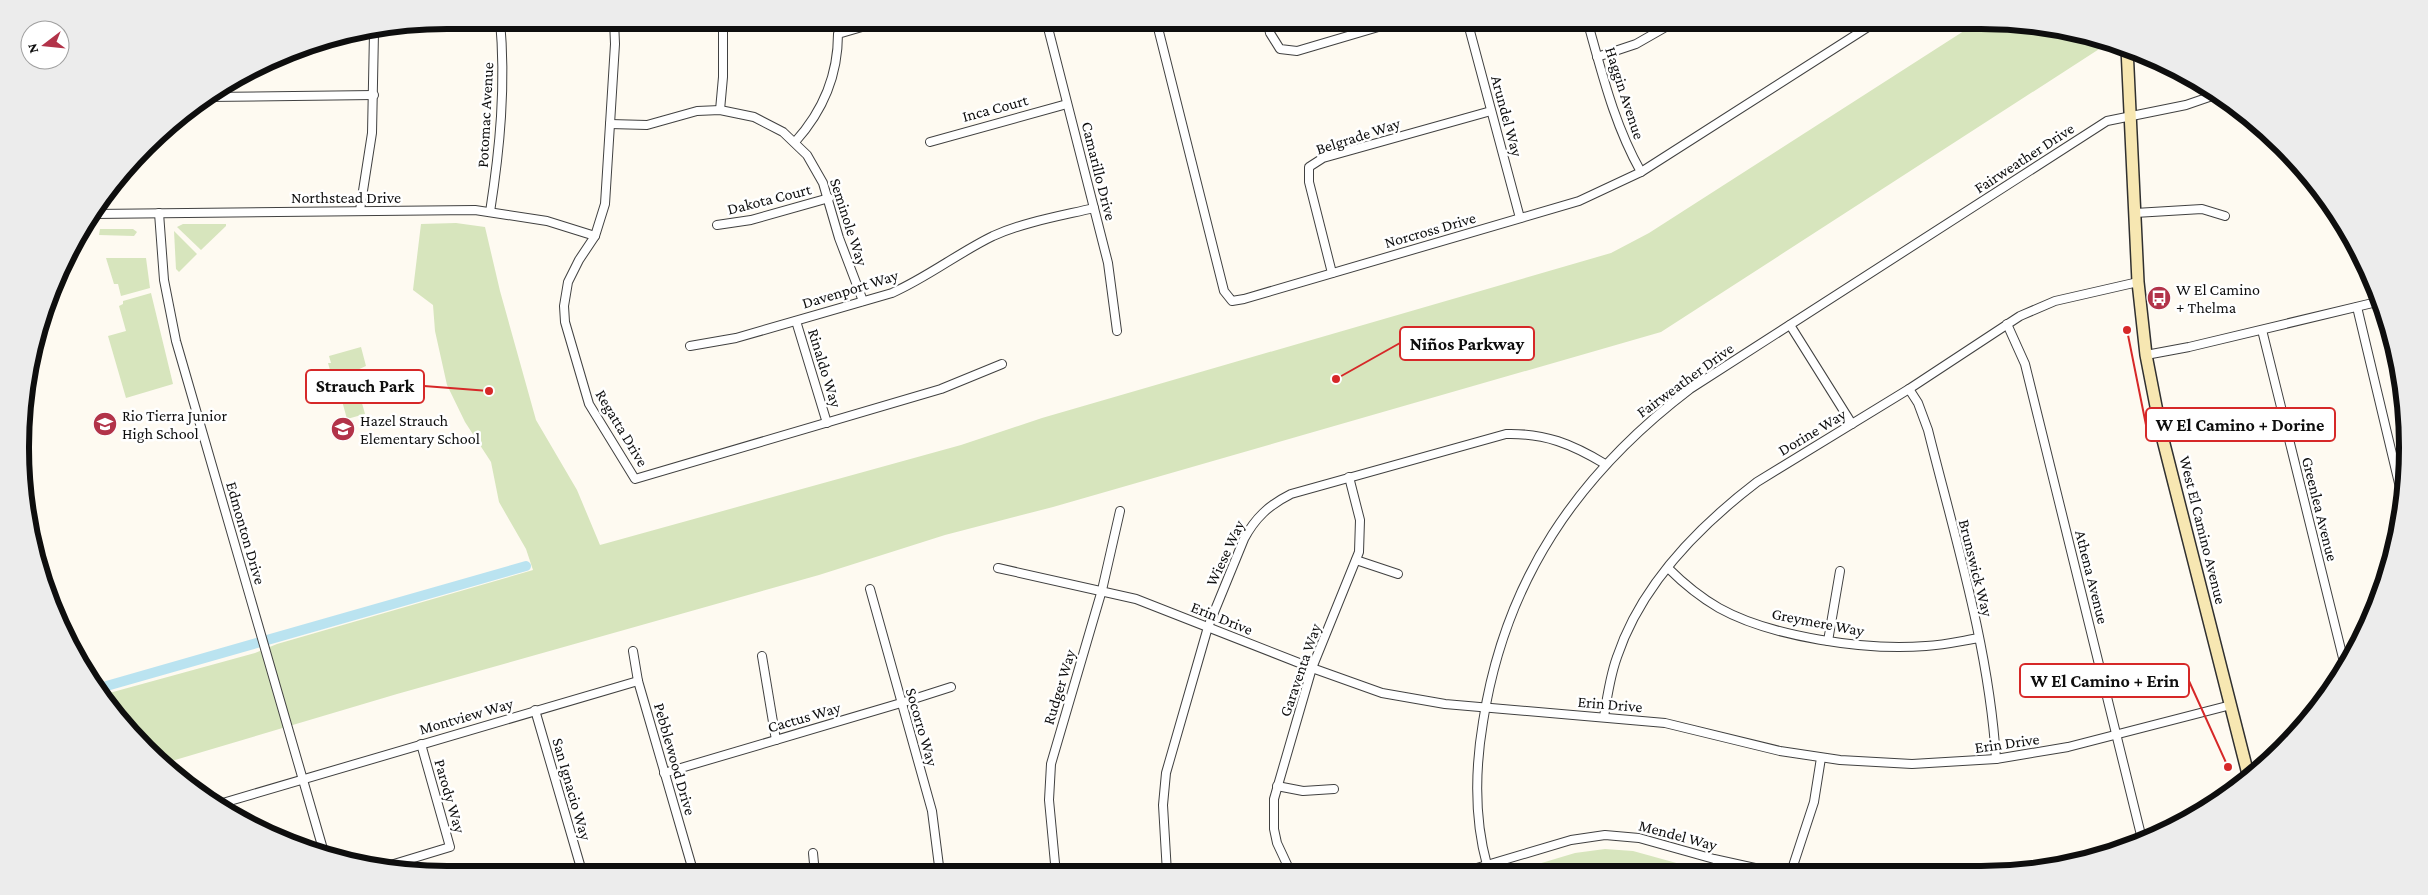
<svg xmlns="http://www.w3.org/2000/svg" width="2428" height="895" viewBox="0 0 2428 895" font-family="'Crimson Pro',serif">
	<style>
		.green { fill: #d7e5bd }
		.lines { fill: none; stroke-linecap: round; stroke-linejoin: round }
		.canal { stroke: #bae3f0; stroke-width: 10 }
		.minor-casing { stroke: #414141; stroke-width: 10 }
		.secondary-casing { stroke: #303030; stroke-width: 14 }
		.minor { stroke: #fff; stroke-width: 8 }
		.secondary { stroke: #f7e7b2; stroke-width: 11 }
		.labels { text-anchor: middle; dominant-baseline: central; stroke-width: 5; stroke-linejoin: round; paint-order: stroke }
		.street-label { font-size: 16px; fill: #0e0e0e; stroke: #fff }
		.poi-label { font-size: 16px; fill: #0e0e0e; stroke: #fff; text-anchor: start }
		.rim { fill: none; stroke: #0e0e0e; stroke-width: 6 }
		.leader { fill: none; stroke: #d62828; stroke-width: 2 }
		.callout-dot { fill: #d62828; stroke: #fff; stroke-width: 2 }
		.callout { fill: #fff; stroke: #d62828; stroke-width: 2 }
		.callout-label { font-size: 18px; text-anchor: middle; font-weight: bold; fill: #0e0e0e }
	</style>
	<rect width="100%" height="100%" fill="#fefaf1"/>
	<g class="green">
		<path d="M1981,20L2091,35L2110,42L1661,332L1053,507L945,535L819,575L397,694L165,763L102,695L255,653L277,644L533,570L526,549L499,502L491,462L465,422L447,385L435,331L433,305L413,290L421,224L456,223L485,227L500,291L536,420L577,490L600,545L961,445L1042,418L1611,253L1649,233Z"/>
		<path d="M183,224H226V226L201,250L177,227Z"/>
		<path d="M100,229H133L137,232L134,236L99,235Z"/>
		<path d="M174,231L197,254L179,272L176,269Z"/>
		<path d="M106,258H146L150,288L121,296L118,284H114Z"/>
		<path d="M151,293L173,384L126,398L108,336L126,331L119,306L123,304V301Z"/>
		<path d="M361,347L366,366L355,371L358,381L335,388L328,363H331L329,356Z"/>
		<path d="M357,385L365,414L347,419L339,390Z"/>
		<path d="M1605,849L1633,851L1709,872L1508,873L1575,853Z"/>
	</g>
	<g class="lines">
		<path class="canal" d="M96,689L526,566"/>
		<g class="minor-casing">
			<g id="minor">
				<path d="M614,20L615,44L605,204L595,236L579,260L568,282L564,306L565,322L589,404L635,479L941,389L1002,364"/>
				<path d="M1046,20L1108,263L1117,331"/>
				<path d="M1156,20L1224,291L1232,301L1244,299L1579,201L1641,172L1879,20"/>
				<path d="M1267,20L1270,33L1280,49L1297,51L1402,20"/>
				<path d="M1467,20L1520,218"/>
				<path d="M1587,20C1602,73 1614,124 1641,172"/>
				<path d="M1597,57L1636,44L1678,20"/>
				<path d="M207,97L374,95"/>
				<path d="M720,110L723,77V20"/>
				<path d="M610,124L647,125L697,111L720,110L754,117L783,132L807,155L823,183L839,238L863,301"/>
				<path d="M795,142C823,111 838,76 838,34L886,20"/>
				<path d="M930,142L1067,104"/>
				<path d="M360,210L372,133L374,32"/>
				<path d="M490,212C500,148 506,85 500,20"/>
				<path d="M159,213L164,280L176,341L325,856"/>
				<path d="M2135,213L2202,209L2225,216"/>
				<path d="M94,214L475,210L547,221L595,236"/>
				<path d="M717,225L751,220L829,198"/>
				<path d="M1332,273L1309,182V167L1323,158L1491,111"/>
				<path d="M2357,307L2403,500"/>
				<path d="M796,321L827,423"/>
				<path d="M2007,324L2025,364L2142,839"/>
				<path d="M1790,325L1852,424"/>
				<path d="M2262,330L2345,666"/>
				<path d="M690,346L736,338L892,293C928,277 958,253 993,236C1024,222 1060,216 1094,208"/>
				<path d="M2146,355L2189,347L2381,301"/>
				<path d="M1909,389L1918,403L1928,430C1955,538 1989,647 1996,759"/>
				<path d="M1356,560L1398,574"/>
				<path d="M998,568L1136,599L1312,668L1382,693L1445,704L1665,723L1780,751L1840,760L1912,764L1996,759L2068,747L2231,705"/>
				<path d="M1668,568C1683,583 1700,597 1719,608C1771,637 1867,651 1926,646C1944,645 1961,641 1979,638"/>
				<path d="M870,589L932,811L940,874"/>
				<path d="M1828,641L1840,571"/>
				<path d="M633,651L638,681L694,874"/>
				<path d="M762,656L776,740"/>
				<path d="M535,710L583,875"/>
				<path d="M1604,717C1607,697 1610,676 1617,657C1641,585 1698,527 1757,482L1909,389L2020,316L2055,301L2138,282"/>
				<path d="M664,773L901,703L951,687"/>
				<path d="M1277,786L1303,791L1334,789"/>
				<path d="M216,805L638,681"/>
				<path d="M813,853L815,874"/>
				<path d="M1487,865C1474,818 1475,770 1483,722C1505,580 1577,475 1690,389L2107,121L2186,105L2218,94"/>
				<path d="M384,867L450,847L421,744"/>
				<path d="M2035,871H2038"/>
				<path d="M1791,872L1814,802L1821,758"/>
				<path d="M1167,873L1163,805L1166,773L1208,627L1244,539C1255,518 1269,505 1291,494L1506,434C1545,433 1572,444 1605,464"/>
				<path d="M1291,873L1277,843L1274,829V799L1312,668L1359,552L1360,520L1349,477"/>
				<path d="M1460,873L1571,840L1605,835L1639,838L1714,859L1773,872"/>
				<path d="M1056,874L1049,800L1051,764L1102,590L1120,511"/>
			</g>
		</g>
		<g class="secondary-casing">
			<path id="secondary" d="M2127,48L2138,282L2146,355L2161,432L2249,778"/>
		</g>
		<use href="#minor" class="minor"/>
		<use href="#secondary" class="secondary"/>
	</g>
	<defs>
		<g id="bus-disc" transform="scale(1.25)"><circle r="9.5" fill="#b23349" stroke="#fff"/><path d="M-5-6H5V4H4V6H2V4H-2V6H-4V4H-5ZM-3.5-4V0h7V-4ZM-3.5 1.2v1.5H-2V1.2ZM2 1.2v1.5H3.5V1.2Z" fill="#fff"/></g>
		<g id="school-disc" transform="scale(1.25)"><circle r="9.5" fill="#b23349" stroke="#fff"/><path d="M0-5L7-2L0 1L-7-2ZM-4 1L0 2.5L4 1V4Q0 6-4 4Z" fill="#fff"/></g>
	</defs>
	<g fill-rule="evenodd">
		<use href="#bus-disc" x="2159" y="298"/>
		<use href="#school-disc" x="105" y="424"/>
		<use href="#school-disc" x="343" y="429"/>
	</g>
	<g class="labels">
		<g class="street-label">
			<text transform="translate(1625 93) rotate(72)">Haggin Avenue</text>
			<text transform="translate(995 108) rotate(-15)">Inca Court</text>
			<text transform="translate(485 115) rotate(-87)">Potomac Avenue</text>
			<text transform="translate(1507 116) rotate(75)">Arundel Way</text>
			<text transform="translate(1358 136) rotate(-18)">Belgrade Way</text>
			<text transform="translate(2024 158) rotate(-33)">Fairweather Drive</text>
			<text transform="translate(1099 171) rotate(76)">Camarillo Drive</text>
			<text x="346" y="197">Northstead Drive</text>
			<text transform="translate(769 199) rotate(-14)">Dakota Court</text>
			<text transform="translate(849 222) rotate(72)">Seminole Way</text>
			<text transform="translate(1430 230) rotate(-16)">Norcross Drive</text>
			<text transform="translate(850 289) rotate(-17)">Davenport Way</text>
			<text transform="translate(825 368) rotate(73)">Rinaldo Way</text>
			<text transform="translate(1685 380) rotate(-36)">Fairweather Drive</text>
			<text transform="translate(622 428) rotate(59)">Regatta Drive</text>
			<text transform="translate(1812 432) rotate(-31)">Dorine Way</text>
			<text transform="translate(2320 509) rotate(76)">Greenlea Avenue</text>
			<text transform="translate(2203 530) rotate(76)">West El Camino Avenue</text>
			<text transform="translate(246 533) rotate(74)">Edmonton Drive</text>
			<text transform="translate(1225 553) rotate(-65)">Wiese Way</text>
			<text transform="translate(1976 568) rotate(76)">Brunswick Way</text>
			<text transform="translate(2092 577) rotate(76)">Athena Avenue</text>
			<text transform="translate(1222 618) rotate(22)">Erin Drive</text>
			<text transform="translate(1818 622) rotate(11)">Greymere Way</text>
			<text transform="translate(1300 670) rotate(-71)">Garaventa Way</text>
			<text transform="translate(1059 687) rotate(-73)">Rudger Way</text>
			<text transform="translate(1610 704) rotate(5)">Erin Drive</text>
			<text transform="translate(466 716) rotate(-16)">Montview Way</text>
			<text transform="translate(804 717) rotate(-16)">Cactus Way</text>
			<text transform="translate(922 727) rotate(74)">Socorro Way</text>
			<text transform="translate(2007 743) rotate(-8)">Erin Drive</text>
			<text transform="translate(675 759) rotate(74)">Pebblewood Drive</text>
			<text transform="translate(572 789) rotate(74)">San Ignacio Way</text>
			<text transform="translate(450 796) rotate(74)">Parody Way</text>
			<text transform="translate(1678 835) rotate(15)">Mendel Way</text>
		</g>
		<g class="poi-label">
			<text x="2176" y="289">W El Camino<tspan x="2176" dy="18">+ Thelma</tspan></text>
			<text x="122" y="415">Rio Tierra Junior<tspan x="122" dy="18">High School</tspan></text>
			<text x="360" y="420">Hazel Strauch<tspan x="360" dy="18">Elementary School</tspan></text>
		</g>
	</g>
	<path d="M0 0H2428V895H0ZM447 29H1981A418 418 0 0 1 2399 447V448A418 418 0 0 1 1981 866H447A418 418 0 0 1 29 448V447A418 418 0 0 1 447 29Z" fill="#ececec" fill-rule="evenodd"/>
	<path class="rim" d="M447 29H1981A418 418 0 0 1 2399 447V448A418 418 0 0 1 1981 866H447A418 418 0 0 1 29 448V447A418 418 0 0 1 447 29Z"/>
	<path class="leader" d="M1336 379L1400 343M489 391L424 386M2127 330L2146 425M2228 767L2189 681"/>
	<g class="callout-dot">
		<circle cx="1336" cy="379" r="5"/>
		<circle cx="489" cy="391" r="5"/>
		<circle cx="2127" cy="330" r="5"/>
		<circle cx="2228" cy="767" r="5"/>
	</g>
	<g class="callout">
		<rect x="1400" y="327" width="134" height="33" rx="5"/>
		<rect x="306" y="370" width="118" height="33" rx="5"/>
		<rect x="2146" y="408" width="189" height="33" rx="5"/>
		<rect x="2020" y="664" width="169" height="33" rx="5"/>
	</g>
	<g class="callout-label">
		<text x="1467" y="350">Niños Parkway</text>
		<text x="365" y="392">Strauch Park</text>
		<text x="2240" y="431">W El Camino + Dorine</text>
		<text x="2105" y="687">W El Camino + Erin</text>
	</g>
	<g transform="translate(45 45) rotate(254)"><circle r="24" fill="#ffffff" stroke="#9f9f9f"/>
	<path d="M0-4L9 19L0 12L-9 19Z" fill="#b23349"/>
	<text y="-8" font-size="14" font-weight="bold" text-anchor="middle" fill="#0e0e0e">N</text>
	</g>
</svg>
